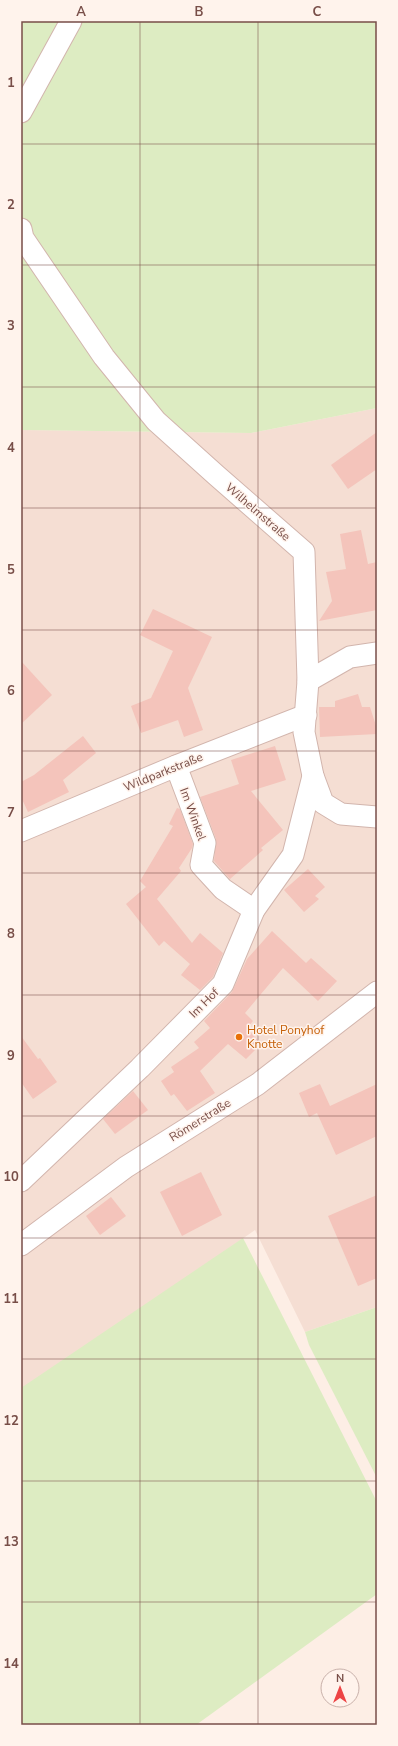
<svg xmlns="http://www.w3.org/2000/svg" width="398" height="1746" viewBox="0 0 398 1746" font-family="'Nunito Sans',sans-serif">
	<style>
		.residential { fill: #f5ded3 }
		.green { fill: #ddecc2 }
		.building { fill: #f4c4bb }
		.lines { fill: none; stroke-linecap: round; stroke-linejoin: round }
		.street-casing { stroke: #d2b5ad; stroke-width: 23 }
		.street { stroke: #fff; stroke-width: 21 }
		.grid { fill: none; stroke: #784e48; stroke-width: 1; stroke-opacity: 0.55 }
		.food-dot { fill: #e8710a; stroke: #fff3ec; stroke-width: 1.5 }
		.labels { text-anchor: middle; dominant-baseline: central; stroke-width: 3; stroke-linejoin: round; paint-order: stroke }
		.street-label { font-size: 12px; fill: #784e48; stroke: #fff3ec }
		.food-label { font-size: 12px; fill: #c56008; stroke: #fff3ec; text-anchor: start }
		.neatline { fill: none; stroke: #784e48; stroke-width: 1.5 }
		.grid-label { font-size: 13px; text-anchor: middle; font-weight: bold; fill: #784e48 }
	</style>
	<rect width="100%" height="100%" fill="#fdeee5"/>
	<path class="residential" d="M377,408V1307L305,1332L255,1230L97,1341L21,1391V430L251,433Z"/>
	<g class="green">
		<path d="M21,21H377V408L251,433L21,430Z"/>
		<path d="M243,1238L377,1502V1594L196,1725H21V1388Z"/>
		<path d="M377,1307V1478L309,1345L305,1332Z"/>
	</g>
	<g class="building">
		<path d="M377,432V469L348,489L331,465Z"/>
		<path d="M361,530L368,564L377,562V610L319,621L332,601L326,572L346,569L340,534Z"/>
		<path d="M153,609L212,637L188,688L203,730L184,737L178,720L141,733L131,706L151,698L173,651L140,635Z"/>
		<path d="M21,661L52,695L21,724Z"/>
		<path d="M358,694L362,707H370L377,729V734L320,737L319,707H335V701Z"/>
		<path d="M83,736L96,753L63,780L69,792L28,812L21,797V782L34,775Z"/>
		<path d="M275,746L286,780L251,791L283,830L261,848L263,850L230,879L214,861L216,839L200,797L239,784L231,760Z"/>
		<path d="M177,808L180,809L193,844L192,848L179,868L181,871L157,899L192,943L200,933L223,953L213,977L200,990L181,975L190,964L164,941L159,946L126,904L146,887L140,881L173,826L169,824Z"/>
		<path d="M308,869L325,887L315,896L319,899L304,912L284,890Z"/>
		<path d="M272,931L306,963L311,958L337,981L318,1001L283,968L245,1013L253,1021L247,1028L261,1044L246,1059L228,1044L200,1071L215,1093L187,1111L174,1094L171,1096L161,1081L174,1072L171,1067L199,1048L194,1042L210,1028L204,1021L232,992L247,959Z"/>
		<path d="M21,1036L38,1059L40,1058L57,1082L33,1099L21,1082Z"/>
		<path d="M320,1084L330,1106L377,1084V1136L336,1155L317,1113L309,1117L299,1093Z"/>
		<path d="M133,1091L148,1110L115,1134L103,1119Z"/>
		<path d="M201,1172L222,1215L182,1236L160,1192Z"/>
		<path d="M377,1195V1278L358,1286L328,1216Z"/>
		<path d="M111,1197L126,1216L100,1235L86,1216Z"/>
	</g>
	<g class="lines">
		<g class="street-casing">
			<g id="street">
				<path d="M21,112L71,21"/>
				<path d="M21,229L23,238L104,357L156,421L216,475L304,552L308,681L304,732L313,776L323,803L341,814L377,817"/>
				<path d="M308,681L350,657L377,653"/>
				<path d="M176,766L205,843L201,865L223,889L254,910"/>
				<path d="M21,831L176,766L306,715"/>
				<path d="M21,1181L140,1068L223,984L254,910L293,855L313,776"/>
				<path d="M21,1245L126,1167L258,1084L377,992"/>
			</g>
		</g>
		<use href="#street" class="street"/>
	</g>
	<path class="grid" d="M140,21V1725M258,21V1725M21,144H377M21,265H377M21,387H377M21,508H377M21,630H377M21,751H377M21,873H377M21,995H377M21,1116H377M21,1238H377M21,1359H377M21,1481H377M21,1602H377"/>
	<circle class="food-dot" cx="239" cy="1037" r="4"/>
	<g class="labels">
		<g class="street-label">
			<text transform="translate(258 512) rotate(41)">Wilhelmstraße</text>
			<text transform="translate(163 772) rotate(-22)">Wildparkstraße</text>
			<text transform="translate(193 814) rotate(70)">Im Winkel</text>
			<text transform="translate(204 1003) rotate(-45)">Im Hof</text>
			<text transform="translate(200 1120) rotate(-32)">Römerstraße</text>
		</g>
		<g class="food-label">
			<text x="247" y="1030">Hotel Ponyhof<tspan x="247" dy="14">Knotte</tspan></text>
		</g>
	</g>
	<rect width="398" height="1746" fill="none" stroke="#fff3ec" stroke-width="44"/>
	<g transform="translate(340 1688)"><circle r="19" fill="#fff3ec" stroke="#c9b1aa"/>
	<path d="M0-3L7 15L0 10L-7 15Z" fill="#ed4445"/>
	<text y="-6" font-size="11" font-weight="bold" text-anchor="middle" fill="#784e48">N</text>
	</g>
	<rect x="22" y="22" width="354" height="1702" class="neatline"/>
	<g class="grid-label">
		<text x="81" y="16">A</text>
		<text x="199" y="16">B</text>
		<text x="317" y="16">C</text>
		<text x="11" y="87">1</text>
		<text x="11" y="209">2</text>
		<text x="11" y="330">3</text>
		<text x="11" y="452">4</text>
		<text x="11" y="574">5</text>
		<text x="11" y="695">6</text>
		<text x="11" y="817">7</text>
		<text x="11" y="938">8</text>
		<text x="11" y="1060">9</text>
		<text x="11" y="1181">10</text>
		<text x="11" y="1303">11</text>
		<text x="11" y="1425">12</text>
		<text x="11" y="1546">13</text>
		<text x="11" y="1668">14</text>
	</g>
</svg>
